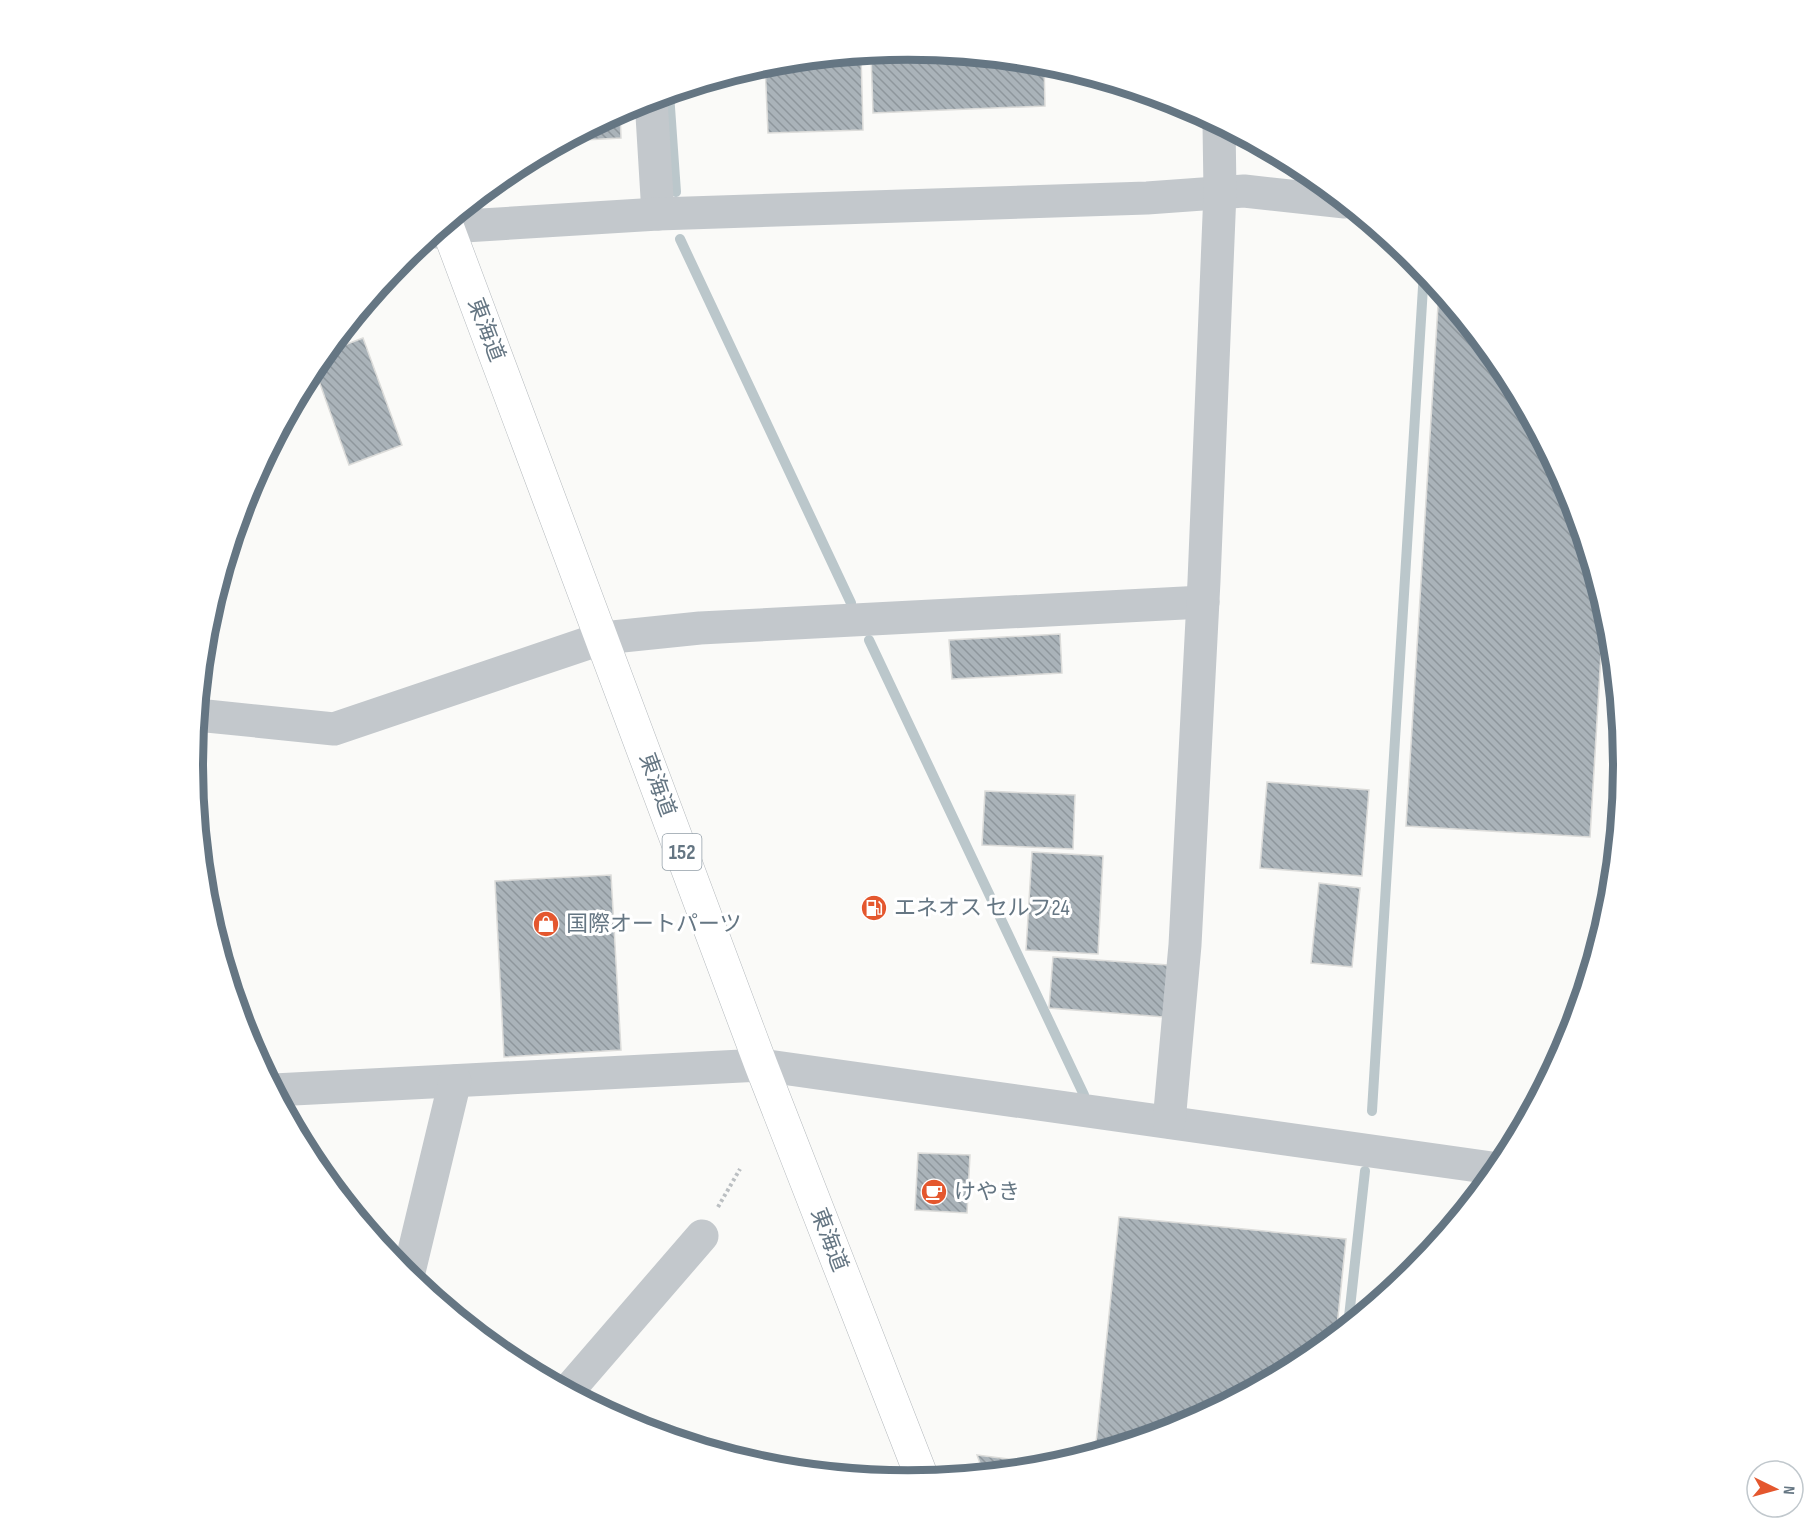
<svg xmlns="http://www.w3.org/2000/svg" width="1817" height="1531" viewBox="0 0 1817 1531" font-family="'Sofia Sans Condensed','Noto Sans JP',sans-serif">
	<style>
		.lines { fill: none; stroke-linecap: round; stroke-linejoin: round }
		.stream { stroke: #bbc7cb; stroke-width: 10 }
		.building { fill: url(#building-back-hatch); stroke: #dcdcda; stroke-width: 1.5 }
		.highway-casing { stroke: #b4b9bd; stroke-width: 34 }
		.path { stroke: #bbbfc2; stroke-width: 4; stroke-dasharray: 3 3; stroke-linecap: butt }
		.minor { stroke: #c3c8cc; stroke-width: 33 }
		.highway { stroke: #fff; stroke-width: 33 }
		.labels { text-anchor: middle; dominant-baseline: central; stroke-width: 6; stroke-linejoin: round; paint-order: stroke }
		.shield { fill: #fff; stroke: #939fa8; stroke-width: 1.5 }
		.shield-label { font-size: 21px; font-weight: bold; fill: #657683 }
		.street-label { font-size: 22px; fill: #657683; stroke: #fff }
		.poi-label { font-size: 22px; fill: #657683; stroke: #fff; text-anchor: start }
		.rim { fill: none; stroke: #657683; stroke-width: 8 }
	</style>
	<defs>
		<pattern id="building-back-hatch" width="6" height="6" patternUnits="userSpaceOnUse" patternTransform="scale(1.5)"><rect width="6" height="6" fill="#aab3b9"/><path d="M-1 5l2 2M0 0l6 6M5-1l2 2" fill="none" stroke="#8e969c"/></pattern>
	</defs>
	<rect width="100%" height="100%" fill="#fafaf8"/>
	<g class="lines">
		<g class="stream">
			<path d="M669,93L676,192"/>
			<path d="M680,239L851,603"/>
			<path d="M869,640L1084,1095"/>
			<path d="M1372,1111L1424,271"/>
			<path d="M1348,1326L1365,1171"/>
		</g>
	</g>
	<g class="building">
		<path d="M908,50L1044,63L1045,106L873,113L871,53Z"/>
		<path d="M861,54L863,130L768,133L765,64Z"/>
		<path d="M620,112L621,138L565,141Z"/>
		<path d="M1439,289L1504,368L1570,492L1604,604L1590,837L1406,826Z"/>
		<path d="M363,338L402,445L349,465L314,367L326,352Z"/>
		<path d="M1060,634L1062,673L952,679L949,640Z"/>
		<path d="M1267,782L1369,790L1362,876L1260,868Z"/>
		<path d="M985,791L1075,795L1073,849L982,845Z"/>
		<path d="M1032,852L1103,856L1098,954L1026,950Z"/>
		<path d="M611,875L621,1050L504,1057L495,881Z"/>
		<path d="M1319,883L1360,888L1352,967L1311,963Z"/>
		<path d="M1053,957L1168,965L1164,1017L1049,1008Z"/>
		<path d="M918,1153L970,1155L967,1213L915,1210Z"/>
		<path d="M1119,1217L1346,1239L1336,1336L1306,1361L1182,1427L1095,1453Z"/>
		<path d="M977,1455L1024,1461L1027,1470L984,1474Z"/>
	</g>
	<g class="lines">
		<g class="highway-casing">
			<path id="highway" d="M446,223L761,1065L923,1480"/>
		</g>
		<path class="path" d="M718,1207L740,1169"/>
		<g class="minor">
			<path d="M651,99L658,214"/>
			<path d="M436,232L448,227L658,214L1147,198L1244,191L1345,202"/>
			<path d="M197,715L334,729L603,638L700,628L1203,602"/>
			<path d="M274,1090L761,1065L1499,1169"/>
			<path d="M1169,1122L1185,945L1204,581L1220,192L1219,124"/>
			<path d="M408,1276L455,1081"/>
			<path d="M568,1391L702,1236"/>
		</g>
		<use href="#highway" class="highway"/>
	</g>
	<defs>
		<g id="fuel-disc" transform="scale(1.35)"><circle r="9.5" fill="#e4572e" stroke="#fff"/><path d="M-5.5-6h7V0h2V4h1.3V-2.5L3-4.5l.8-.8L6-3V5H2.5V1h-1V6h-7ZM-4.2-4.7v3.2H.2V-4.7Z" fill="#fff"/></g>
		<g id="shop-disc" transform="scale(1.35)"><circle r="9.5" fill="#e4572e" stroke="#fff"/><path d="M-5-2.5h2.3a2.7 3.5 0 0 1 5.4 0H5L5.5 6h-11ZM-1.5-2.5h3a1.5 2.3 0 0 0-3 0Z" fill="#fff"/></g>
		<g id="cafe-disc" transform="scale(1.35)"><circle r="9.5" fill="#e4572e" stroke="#fff"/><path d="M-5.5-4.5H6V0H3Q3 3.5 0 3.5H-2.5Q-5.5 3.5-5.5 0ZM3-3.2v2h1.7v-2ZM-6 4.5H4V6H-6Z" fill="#fff"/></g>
	</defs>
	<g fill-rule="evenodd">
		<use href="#fuel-disc" x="874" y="908"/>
		<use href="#shop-disc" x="546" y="924"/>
		<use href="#cafe-disc" x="934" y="1192"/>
	</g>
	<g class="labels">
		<rect class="shield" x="662.5" y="834" width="39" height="36" rx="4.5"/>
		<g class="shield-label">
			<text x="682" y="852">152</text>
		</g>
		<g class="street-label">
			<text transform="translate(486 330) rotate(69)">東海道</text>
			<text transform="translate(657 785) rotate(70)">東海道</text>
			<text transform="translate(829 1240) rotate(69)">東海道</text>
		</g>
		<g class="poi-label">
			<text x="894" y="908">エネオス セルフ24</text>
			<text x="566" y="924">国際オートパーツ</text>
			<text x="954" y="1192">けやき</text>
		</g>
	</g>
	<path d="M0 0H1817V1531H0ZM203 765a705 705 0 1 1 1410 0a705 705 0 1 1-1410 0Z" fill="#fff" fill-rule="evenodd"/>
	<path class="rim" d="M203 765a705 705 0 1 1 1410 0a705 705 0 1 1-1410 0Z"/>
	<g transform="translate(1775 1489) rotate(95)"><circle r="28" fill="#ffffff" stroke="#c1c8cd" stroke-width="1.5"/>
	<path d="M0-4.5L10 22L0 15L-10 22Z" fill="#e4572e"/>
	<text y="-9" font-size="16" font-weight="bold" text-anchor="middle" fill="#657683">N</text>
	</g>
</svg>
